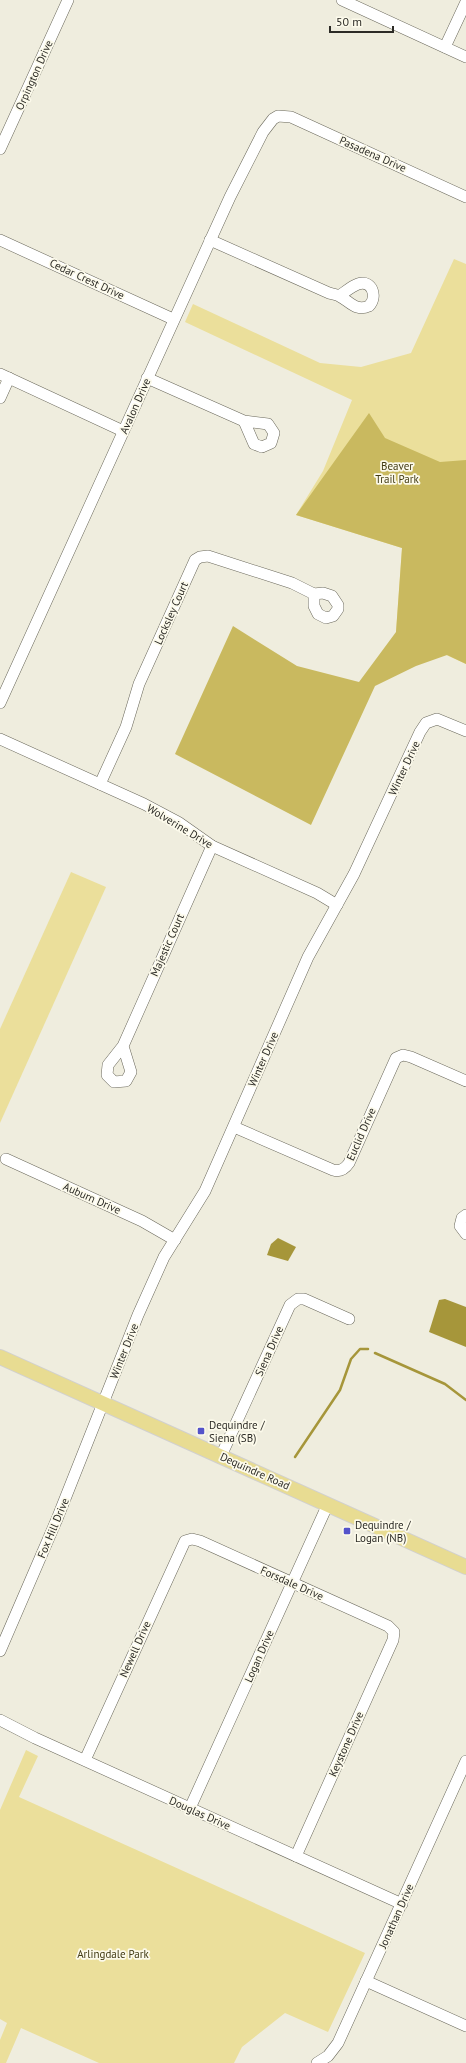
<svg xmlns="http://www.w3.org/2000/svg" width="466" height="2063" viewBox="0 0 466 2063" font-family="'PT Sans',sans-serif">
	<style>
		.green { fill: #ebdf9b }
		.forest { fill: #c9b95f }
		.water { fill: #a6963a }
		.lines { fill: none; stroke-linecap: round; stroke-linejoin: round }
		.stream { stroke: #a6963a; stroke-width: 2.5 }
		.minor-casing { stroke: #6a685b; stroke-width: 12 }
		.major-casing { stroke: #d1d0cf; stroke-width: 16 }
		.minor { stroke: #fff; stroke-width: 11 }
		.major { stroke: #e8dc92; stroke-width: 14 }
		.poi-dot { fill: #5453ca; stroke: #fcfaeb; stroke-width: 1.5 }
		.labels { text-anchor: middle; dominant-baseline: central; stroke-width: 3.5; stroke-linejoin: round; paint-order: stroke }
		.street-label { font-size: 11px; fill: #2c2b26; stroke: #fcfaeb }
		.park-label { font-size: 11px; fill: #423b14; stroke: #fcfaeb }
		.poi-label { font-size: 11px; fill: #2c2b26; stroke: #fcfaeb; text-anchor: start }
	</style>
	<rect width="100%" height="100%" fill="#efedde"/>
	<g class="green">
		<path d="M454,259L466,264V664L396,632L402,548L296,515L323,471L352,400L185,322L193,304L320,363L361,367L411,353Z"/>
		<path d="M71,872L106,887L0,1123V1029Z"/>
		<path d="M26,1750L38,1756L19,1797L365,1953L328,2032L285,2013L242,2047L234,2063H99L21,2028L6,2063H0V2040L7,2023L0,2019V1810Z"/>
	</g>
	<path class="forest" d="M369,413L385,438L440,462L466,460V664L447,655L416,666L375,686L311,825L175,754L233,626L297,666L359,682L396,632L402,548L296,515Z"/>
	<g class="water">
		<path d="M278,1238L296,1247L288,1261L267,1255L271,1244Z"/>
		<path d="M445,1299L466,1307V1347L429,1332L439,1300Z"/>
	</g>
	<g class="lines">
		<g class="stream">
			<path d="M375,1353L445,1384L466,1400"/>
			<path d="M295,1457L340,1390L351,1359L360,1349H368"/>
		</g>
		<g class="minor-casing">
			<g id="minor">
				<path d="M342,0L466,57"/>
				<path d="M445,47L466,2"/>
				<path d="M0,149L68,0"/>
				<path d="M0,240L173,319"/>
				<path d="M210,240L329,293C332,294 336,294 339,296C350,301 355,312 369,306C378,297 372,279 358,284C352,286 345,292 339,296"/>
				<path d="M0,374L123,431"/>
				<path d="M147,378L244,421L268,424L274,433L271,443L262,447L254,444L244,421"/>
				<path d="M0,398L9,378"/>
				<path d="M0,703L230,197L263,132L273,119L278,116L291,117L466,197"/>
				<path d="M0,739L144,804L178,822L212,846L317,893L337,905"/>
				<path d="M100,784L126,727L139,684L195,560L200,557L208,556L292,583L314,594L323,593L332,596L338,605V609L333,616L326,618L318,614L314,606V594"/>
				<path d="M123,1046L131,1072L126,1081L114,1082L107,1075L108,1065L123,1046L212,846"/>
				<path d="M234,1127L333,1170C340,1172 345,1169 349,1163L396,1058L403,1055L411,1057L466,1081"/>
				<path d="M6,1159L142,1221L175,1240"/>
				<path d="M466,1215L462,1218L460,1226L466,1234"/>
				<path d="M221,1456L290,1305L298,1299H304L349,1319"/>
				<path d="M0,1651L57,1519L138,1315L164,1257L205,1191L308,957L354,874L420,732L426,723L437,719L466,731"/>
				<path d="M0,1720L35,1738L402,1904"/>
				<path d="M85,1760L185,1541L192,1539L200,1541L388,1626L394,1632L393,1640L296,1856"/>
				<path d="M190,1808L328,1504"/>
				<path d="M366,1981L466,2026"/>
				<path d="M317,2063L328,2056L338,2043L466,1761"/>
			</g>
		</g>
		<g class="major-casing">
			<path id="major" d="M0,1357L466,1567"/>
		</g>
		<use href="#minor" class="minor"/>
		<use href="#major" class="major"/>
	</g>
	<g class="poi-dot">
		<rect x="197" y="1427" width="8" height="8" rx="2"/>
		<rect x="343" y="1527" width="8" height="8" rx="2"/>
	</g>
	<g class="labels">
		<g class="street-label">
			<text transform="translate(34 75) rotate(-66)">Orpington Drive</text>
			<text transform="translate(373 154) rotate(24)">Pasadena Drive</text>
			<text transform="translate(87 279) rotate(25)">Cedar Crest Drive</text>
			<text transform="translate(135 406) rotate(-66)">Avalon Drive</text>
			<text transform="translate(171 613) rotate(-66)">Locksley Court</text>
			<text transform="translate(404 768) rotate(-65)">Winter Drive</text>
			<text transform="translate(180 826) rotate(31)">Wolverine Drive</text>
			<text transform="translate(167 945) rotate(-66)">Majestic Court</text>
			<text transform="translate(263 1059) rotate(-66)">Winter Drive</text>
			<text transform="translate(361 1134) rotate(-66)">Euclid Drive</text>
			<text transform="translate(92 1198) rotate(24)">Auburn Drive</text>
			<text transform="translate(124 1351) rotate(-68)">Winter Drive</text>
			<text transform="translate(269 1351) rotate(-66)">Siena Drive</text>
			<text transform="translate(255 1471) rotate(24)">Dequindre Road</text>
			<text transform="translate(53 1528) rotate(-67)">Fox Hill Drive</text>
			<text transform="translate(292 1583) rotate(24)">Forsdale Drive</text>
			<text transform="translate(135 1649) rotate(-66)">Newell Drive</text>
			<text transform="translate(259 1656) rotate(-66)">Logan Drive</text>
			<text transform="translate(346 1744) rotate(-66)">Keystone Drive</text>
			<text transform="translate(200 1813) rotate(24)">Douglas Drive</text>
			<text transform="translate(396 1916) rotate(-66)">Jonathan Drive</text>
		</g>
		<g class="park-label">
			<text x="397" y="466">Beaver<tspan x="397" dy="13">Trail Park</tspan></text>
			<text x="113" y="1954">Arlingdale Park</text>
		</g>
		<g class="poi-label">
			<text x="209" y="1425">Dequindre /<tspan x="209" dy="13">Siena (SB)</tspan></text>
			<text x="355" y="1525">Dequindre /<tspan x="355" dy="13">Logan (NB)</tspan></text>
		</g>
	</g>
	<path d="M330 26v6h63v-6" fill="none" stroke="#2c2b26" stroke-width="2"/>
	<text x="336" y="26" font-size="12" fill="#2c2b26" stroke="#fcfaeb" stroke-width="3" paint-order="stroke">50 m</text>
</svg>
